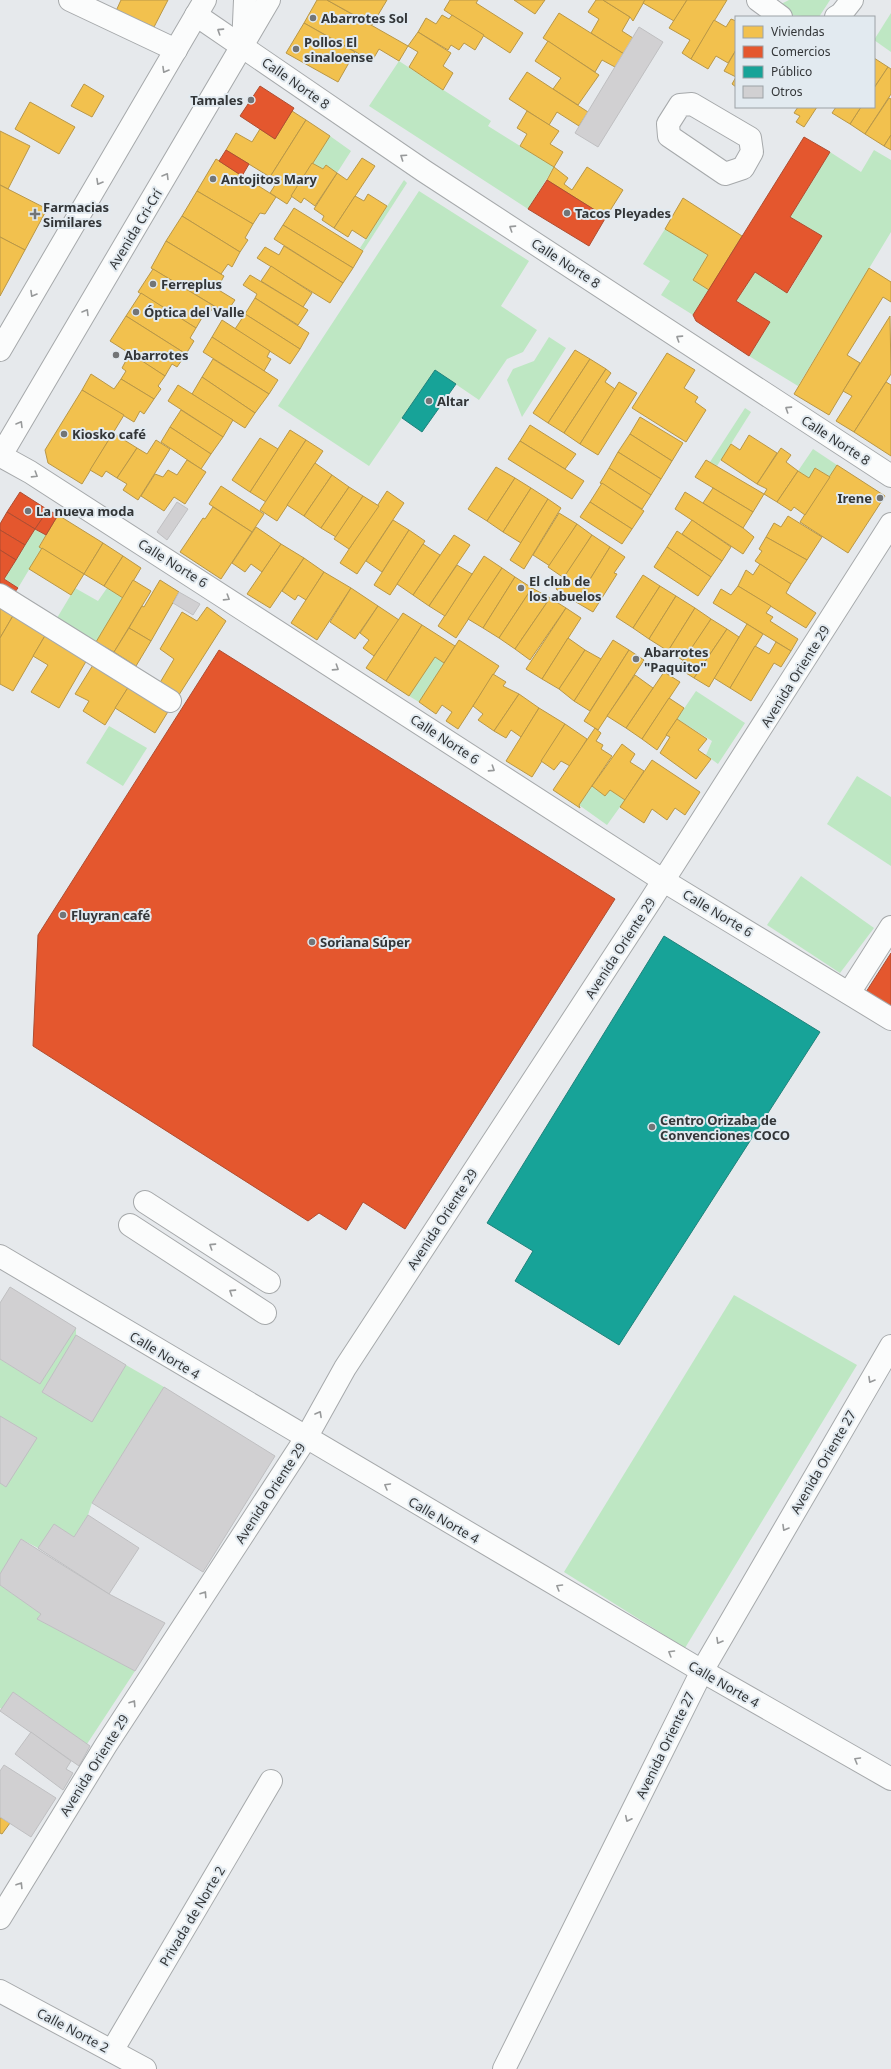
<svg xmlns="http://www.w3.org/2000/svg" width="891" height="2069" viewBox="0 0 891 2069" font-family="'Noto Sans',sans-serif">
	<style>
		.green { fill: #bee7c3 }
		.homes { fill: #f2c14e; stroke: #b99747 }
		.shops { fill: #e4572e; stroke: #af4d31 }
		.public { fill: #17a398; stroke: #1f827b }
		.building { fill: #d1d0d2; stroke: #bfbfc1 }
		.lines { fill: none; stroke-linecap: round; stroke-linejoin: round }
		.minor-casing { stroke: #a6a9ab; stroke-width: 24 }
		.major-casing { stroke: #a6a9ab; stroke-width: 24 }
		.minor { stroke: #fbfcfc; stroke-width: 22 }
		.major { stroke: #fbfcfc; stroke-width: 22 }
		.oneway { stroke: #97999a }
		.poi-dot { fill: #727577; stroke: #e2eaf0; stroke-width: 1.5 }
		.labels { text-anchor: middle; dominant-baseline: central; stroke-width: 4; stroke-linejoin: round; paint-order: stroke }
		.poi-label { font-size: 13px; font-weight: bold; fill: #333638; stroke: #e2eaf0; text-anchor: start }
		.street-label { font-size: 13px; fill: #333638; stroke: #e2eaf0 }
	</style>
	<rect width="100%" height="100%" fill="#e6e9ec"/>
	<g class="green">
		<path d="M789,0H830L819,17L786,15L781,4Z"/>
		<path d="M891,13V52L874,40Z"/>
		<path d="M399,61L491,121L488,126L554,167L528,209L369,106Z"/>
		<path d="M330,136L351,151L337,173L326,165L323,169L312,163Z"/>
		<path d="M874,150L891,160V232L798,386L749,356L770,322L736,301L755,272L788,293L822,236L790,217L830,152L861,172Z"/>
		<path d="M404,180L407,183L363,251L360,248Z"/>
		<path d="M419,191L529,261L501,306L537,330L523,352L507,359L479,400L435,370L369,466L278,406Z"/>
		<path d="M665,229L708,255L693,280L709,290L693,315L661,295L670,281L643,264Z"/>
		<path d="M549,337L566,348L522,417L507,380L513,369L534,361Z"/>
		<path d="M745,408L751,412L717,466L710,462Z"/>
		<path d="M813,449L837,465L830,477L816,468L809,478L798,471Z"/>
		<path d="M35,529L46,535L39,546L42,548L18,588L4,579Z"/>
		<path d="M75,588L98,601L107,588L123,598L96,642L57,618Z"/>
		<path d="M435,657L444,663L419,702L409,696Z"/>
		<path d="M696,691L745,723L718,764L706,755L712,741L677,719Z"/>
		<path d="M109,726L147,748L123,786L86,763Z"/>
		<path d="M857,776L891,797V866L827,824Z"/>
		<path d="M592,786L605,796L610,790L625,800L607,825L579,805Z"/>
		<path d="M801,876L874,928L840,973L767,925Z"/>
		<path d="M734,1295L857,1365L685,1648L564,1572Z"/>
		<path d="M76,1328V1335L42,1392L92,1421L126,1365L164,1387L92,1503L88,1515L74,1537L54,1525L38,1548L21,1539L0,1574V1359L40,1384Z"/>
		<path d="M0,1585L41,1614L37,1619L135,1671L87,1744L13,1692L2,1709L0,1708Z"/>
	</g>
	<g class="homes">
		<path d="M121,0H168L154,27L116,11Z"/>
		<path d="M317,0H327L408,46L399,61L379,49L372,61L304,23Z"/>
		<path d="M327,0H387L372,25Z"/>
		<path d="M450,0H478L476,3L523,33L510,53L444,10Z"/>
		<path d="M514,0H545L535,14Z"/>
		<path d="M596,0H603L630,17L622,31L633,38L624,54L591,33L599,19L588,12Z"/>
		<path d="M603,0H645L633,21L630,17Z"/>
		<path d="M645,0H687L674,21L643,3Z"/>
		<path d="M687,0H727L691,59L682,53L690,40L669,28Z"/>
		<path d="M559,13L624,54L615,67L602,60L595,72L543,38Z"/>
		<path d="M442,15L449,19L452,15L484,35L475,50L464,43L459,50L451,45L448,50L418,32L426,18L436,24Z"/>
		<path d="M731,19L736,21V50L728,63L716,56L708,69L691,59L714,20L726,27Z"/>
		<path d="M304,23L355,52L338,82L286,53Z"/>
		<path d="M418,32L451,53L443,66L453,73L443,90L409,67L418,52L408,46Z"/>
		<path d="M548,41L599,75L578,105L553,89L561,78L535,61Z"/>
		<path d="M736,50V87L732,84L736,77L724,71Z"/>
		<path d="M874,58L888,67L874,88Z"/>
		<path d="M888,67L891,69V94L865,134L850,124L861,107H874V88Z"/>
		<path d="M527,72L588,112L579,126L557,112L549,125L509,99Z"/>
		<path d="M84,84L104,96L92,117L71,106Z"/>
		<path d="M889,98L891,99V135L884,146L865,134Z"/>
		<path d="M30,102L75,127L59,154L15,129Z"/>
		<path d="M798,107H817L804,127L796,122L800,116L794,113Z"/>
		<path d="M836,107H861L850,124L832,113Z"/>
		<path d="M292,111L306,120L270,177L226,150L236,133L252,142L260,129L275,139Z"/>
		<path d="M527,111L559,131L550,144L563,152L554,167L520,146L527,134L517,128Z"/>
		<path d="M306,120L330,136L287,204L270,193L277,182L270,177Z"/>
		<path d="M0,131L30,146L8,189L0,185Z"/>
		<path d="M891,135V150L884,146Z"/>
		<path d="M362,158L375,166L334,228L322,220L324,216L314,209L337,173L347,180Z"/>
		<path d="M216,159L276,197L265,214L260,213L253,224L197,191Z"/>
		<path d="M312,163L323,169L326,165L337,173L315,206L304,198L301,203L291,196Z"/>
		<path d="M554,167L568,178L564,184L572,190L587,167L623,190L606,217L547,180Z"/>
		<path d="M0,185L47,209L25,250L0,237Z"/>
		<path d="M197,191L253,224L245,238L248,240L240,252L182,216Z"/>
		<path d="M368,194L387,206L366,239L352,230L348,237L334,228L355,196L364,201Z"/>
		<path d="M683,198L742,236L709,290L693,280L708,255L665,229Z"/>
		<path d="M294,208L363,251L353,268L283,225Z"/>
		<path d="M182,216L240,252L232,267L228,264L221,274L166,241Z"/>
		<path d="M283,225L353,268L343,283L274,239Z"/>
		<path d="M0,237L25,250L0,296Z"/>
		<path d="M166,241L224,276L217,289L235,300L226,313L151,268Z"/>
		<path d="M284,246L343,283L330,303L257,258L265,247L279,255Z"/>
		<path d="M271,266L312,293L303,307L261,281Z"/>
		<path d="M869,268L891,282V302L883,297L847,355L860,363L829,415L794,394Z"/>
		<path d="M153,269L214,306L206,318L203,316L196,328L138,292Z"/>
		<path d="M250,275L308,310L298,325L255,298L257,294L243,285Z"/>
		<path d="M141,293L196,328L190,338L194,341L186,354L126,316Z"/>
		<path d="M255,298L309,333L300,349L245,314Z"/>
		<path d="M245,314L300,349L290,364L235,329Z"/>
		<path d="M126,316L186,354L177,367L172,364L165,376L110,341Z"/>
		<path d="M890,316L891,374L854,432L836,421L852,396L843,391Z"/>
		<path d="M222,320L270,351L267,357L271,359L264,371L212,337Z"/>
		<path d="M212,337L278,380L269,394L203,352Z"/>
		<path d="M575,350L590,359L548,423L533,413Z"/>
		<path d="M130,353L165,376L158,386L161,389L154,399L121,379L126,371L122,368Z"/>
		<path d="M667,353L695,370L684,388L698,397L695,402L706,410L686,442L632,408Z"/>
		<path d="M213,359L269,394L255,413L202,377Z"/>
		<path d="M590,359L606,369L564,433L548,423Z"/>
		<path d="M606,369L611,373L605,382L615,389L580,444L564,433Z"/>
		<path d="M91,374L114,389L121,379L154,399L144,414L140,411L134,422L82,390Z"/>
		<path d="M202,377L255,413L245,428L192,394Z"/>
		<path d="M619,382L637,393L598,455L580,444Z"/>
		<path d="M886,382L891,385V456L854,432Z"/>
		<path d="M178,385L233,420L223,437L168,401Z"/>
		<path d="M82,390L124,415L82,484L48,463L45,450Z"/>
		<path d="M181,410L223,437L211,454L170,427Z"/>
		<path d="M640,417L683,443L672,461L630,434Z"/>
		<path d="M530,425L576,454L565,469L520,441Z"/>
		<path d="M170,427L211,454L201,469L161,442Z"/>
		<path d="M290,430L306,440L266,502L250,492Z"/>
		<path d="M113,433L137,448L117,478L106,471L102,477L90,470Z"/>
		<path d="M630,434L672,461L661,479L618,452Z"/>
		<path d="M749,435L777,453L757,484L721,460L731,444L740,450Z"/>
		<path d="M260,438L278,449L250,492L232,480Z"/>
		<path d="M156,440L170,449L138,500L123,490L127,484L117,478L137,448L147,454Z"/>
		<path d="M306,440L323,451L277,521L260,510Z"/>
		<path d="M520,441L584,481L572,499L508,459Z"/>
		<path d="M781,448L791,455L786,462L798,471L777,502L764,494L767,489L757,484Z"/>
		<path d="M618,452L661,479L651,495L609,468Z"/>
		<path d="M187,460L206,472L185,504L174,497L164,511L141,496L155,474L163,477L168,470L177,475Z"/>
		<path d="M706,460L764,494L753,512L695,477Z"/>
		<path d="M315,463L332,475L304,516L287,505Z"/>
		<path d="M837,465L885,496L848,553L800,522Z"/>
		<path d="M496,467L515,478L487,521L468,509Z"/>
		<path d="M609,468L651,495L642,509L600,483Z"/>
		<path d="M815,468L830,477L805,515L794,507L791,511L777,502L798,471L809,478Z"/>
		<path d="M332,475L349,487L321,528L304,516Z"/>
		<path d="M515,478L531,488L503,532L487,521Z"/>
		<path d="M602,483L644,511L632,529L590,502Z"/>
		<path d="M221,486L264,514L252,532L209,504Z"/>
		<path d="M349,487L363,496L336,537L321,528Z"/>
		<path d="M531,488L548,499L521,543L503,532Z"/>
		<path d="M713,488L753,512L743,528L703,503Z"/>
		<path d="M387,491L404,503L357,574L340,563Z"/>
		<path d="M685,492L743,528L754,537L743,554L675,509Z"/>
		<path d="M363,496L379,506L349,549L334,539Z"/>
		<path d="M548,499L561,508L524,569L510,560Z"/>
		<path d="M590,502L632,529L622,544L580,517Z"/>
		<path d="M213,507L252,532L221,579L180,552L203,518L205,519Z"/>
		<path d="M559,513L577,524L550,566L533,555Z"/>
		<path d="M58,515L103,543L84,574L39,547Z"/>
		<path d="M788,516L822,537L807,560L766,537L774,523L781,527Z"/>
		<path d="M393,520L409,530L382,572L366,561Z"/>
		<path d="M692,520L731,547L722,561L682,534Z"/>
		<path d="M577,524L592,535L564,578L548,567Z"/>
		<path d="M256,527L281,544L262,572L251,564L245,572L232,563Z"/>
		<path d="M409,530L425,541L390,595L374,585Z"/>
		<path d="M677,531L722,561L711,577L667,547Z"/>
		<path d="M454,535L470,545L429,606L413,595Z"/>
		<path d="M592,535L610,547L576,602L556,589Z"/>
		<path d="M766,537L807,560L791,584L755,561L762,551L759,549Z"/>
		<path d="M103,543L123,556L104,586L84,574Z"/>
		<path d="M281,544L304,558L270,608L247,594Z"/>
		<path d="M423,544L440,555L413,595L397,584Z"/>
		<path d="M610,547L625,557L614,573L617,574L593,612L576,602Z"/>
		<path d="M667,547L711,577L698,596L654,567Z"/>
		<path d="M42,548L84,574L71,595L29,569Z"/>
		<path d="M123,556L141,568L123,598L104,586Z"/>
		<path d="M484,556L502,568L456,638L438,626Z"/>
		<path d="M304,558L324,572L306,600L298,595L295,600L282,591Z"/>
		<path d="M760,564L791,584L786,593L816,613L806,628L738,586L746,570L753,575Z"/>
		<path d="M457,565L472,574L445,616L429,606Z"/>
		<path d="M502,568L515,577L483,628L468,619Z"/>
		<path d="M324,572L351,588L317,640L291,623Z"/>
		<path d="M643,575L660,586L633,628L616,617Z"/>
		<path d="M515,577L532,588L499,638L483,628Z"/>
		<path d="M133,580L151,591L114,652L96,642Z"/>
		<path d="M160,580L179,592L151,641L129,628L142,606L144,607Z"/>
		<path d="M660,586L676,596L649,639L633,628Z"/>
		<path d="M738,586L771,606L766,613L773,617L770,621L798,639L791,651L713,603L721,589L731,595Z"/>
		<path d="M351,588L378,606L355,639L330,622Z"/>
		<path d="M532,588L550,598L515,649L499,638Z"/>
		<path d="M676,596L695,608L668,651L649,639Z"/>
		<path d="M550,598L566,608L530,660L515,649Z"/>
		<path d="M0,606L14,614L0,638Z"/>
		<path d="M378,606L399,620L374,656L363,648L369,640L360,633Z"/>
		<path d="M207,607L226,621L177,698L158,686L174,659L160,649L182,612L197,621Z"/>
		<path d="M566,608L581,618L542,679L526,669Z"/>
		<path d="M695,608L711,619L684,661L668,651Z"/>
		<path d="M403,613L422,625L386,681L366,668Z"/>
		<path d="M14,614L46,634L13,691L0,684V638Z"/>
		<path d="M711,619L727,629L694,678L678,668Z"/>
		<path d="M747,624L763,634L730,688L714,678Z"/>
		<path d="M422,625L455,646L444,663L435,657L409,696L386,681Z"/>
		<path d="M129,628L151,641L136,666L114,652Z"/>
		<path d="M727,629L739,637L709,687L694,678Z"/>
		<path d="M46,634L88,658L59,708L31,692L48,665L33,656Z"/>
		<path d="M568,638L585,650L559,689L542,679Z"/>
		<path d="M459,640L499,666L458,729L446,721L452,712L442,705L436,714L419,702Z"/>
		<path d="M613,640L629,650L590,711L574,701Z"/>
		<path d="M776,642L791,651L781,667L774,663L751,701L730,688L755,646L769,654Z"/>
		<path d="M585,650L601,659L574,701L559,689Z"/>
		<path d="M629,650L644,660L598,730L584,721Z"/>
		<path d="M93,665L129,686L105,725L83,711L89,701L75,694Z"/>
		<path d="M664,672L680,682L642,739L626,728Z"/>
		<path d="M493,674L506,682L503,686L519,694L494,731L478,720L483,714L473,706Z"/>
		<path d="M635,675L653,688L626,728L607,716Z"/>
		<path d="M129,686L169,710L155,733L115,708Z"/>
		<path d="M519,694L539,708L521,737L511,730L506,738L494,731Z"/>
		<path d="M669,698L684,708L657,750L642,739Z"/>
		<path d="M539,708L565,724L532,777L506,761Z"/>
		<path d="M677,719L707,739L698,750L711,759L696,779L660,753L670,737L666,735Z"/>
		<path d="M565,724L587,739L570,766L561,761L554,770L541,761Z"/>
		<path d="M595,728L601,733L596,741L603,745L601,749L612,756L579,805L580,808L553,790Z"/>
		<path d="M622,744L635,754L630,762L644,771L625,800L610,790L605,796L592,786Z"/>
		<path d="M652,760L700,792L685,815L675,808L667,820L652,809L644,823L620,807Z"/>
		<path d="M0,1817L10,1823L2,1834L0,1833Z"/>
	</g>
	<g class="shops">
		<path d="M260,86L294,108L275,139L240,116Z"/>
		<path d="M804,137L830,152L790,217L822,236L787,293L755,272L736,301L770,322L749,356L696,321L693,315Z"/>
		<path d="M226,150L249,164L242,176L219,161Z"/>
		<path d="M547,180L606,217L589,246L528,209Z"/>
		<path d="M20,492L48,510L35,529L7,512Z"/>
		<path d="M48,510L58,515L46,535L35,529Z"/>
		<path d="M7,512L35,529L25,545L0,530V524Z"/>
		<path d="M0,530L25,545L16,560L0,550Z"/>
		<path d="M0,550L16,560L4,579L18,588L14,593L0,584Z"/>
		<path d="M219,650L615,899L405,1229L363,1202L346,1230L319,1213L308,1221L33,1046L38,935Z"/>
		<path d="M891,953V1008L866,992Z"/>
	</g>
	<g class="public">
		<path d="M435,370L456,384L422,432L402,418Z"/>
		<path d="M664,936L820,1032L619,1345L515,1281L533,1251L487,1223Z"/>
	</g>
	<g class="building">
		<path d="M639,27L663,42L598,147L575,133Z"/>
		<path d="M177,502L188,509L167,540L157,532Z"/>
		<path d="M179,592L200,604L193,615L173,603Z"/>
		<path d="M10,1287L76,1328L40,1384L0,1359V1303Z"/>
		<path d="M76,1335L126,1365L92,1422L42,1392Z"/>
		<path d="M164,1387L275,1456L203,1572L92,1503Z"/>
		<path d="M0,1416L37,1438L6,1487L0,1483Z"/>
		<path d="M88,1515L139,1548L109,1594L38,1548L54,1524L74,1537Z"/>
		<path d="M21,1539L109,1594L165,1623L135,1671L37,1619L41,1614L0,1585V1574Z"/>
		<path d="M13,1692L90,1746L79,1766L0,1711Z"/>
		<path d="M31,1732L71,1761L66,1769L73,1773L63,1790L15,1754Z"/>
		<path d="M4,1765L56,1798L31,1837L0,1817V1771Z"/>
	</g>
	<g class="lines">
		<g class="minor-casing">
			<g id="minor">
				<path d="M70,0L176,50"/>
				<path d="M758,0L781,17"/>
				<path d="M196,15L424,171L891,476"/>
				<path d="M836,17L841,14L852,0"/>
				<path d="M243,46L245,0"/>
				<path d="M692,104L750,138L752,152L743,168L725,174L669,136L668,124L680,105Z"/>
				<path d="M1,456L30,472L664,881L891,1019"/>
				<path d="M0,595L170,701"/>
				<path d="M849,993L891,927"/>
				<path d="M145,1202L269,1282"/>
				<path d="M130,1225L265,1313"/>
				<path d="M0,1256L702,1671L891,1779"/>
				<path d="M0,1918L106,1745L306,1438L345,1368L649,903L891,524"/>
				<path d="M0,1991L145,2069"/>
				<path d="M112,2051L271,1781"/>
				<path d="M504,2069L702,1671L891,1346"/>
			</g>
		</g>
		<g class="major-casing">
			<g id="major">
				<path d="M0,350L205,0"/>
				<path d="M0,457L269,0"/>
			</g>
		</g>
		<use href="#minor" class="minor"/>
		<use href="#major" class="major"/>
	</g>
	<defs><path id="oneway-chevron" d="M-2-3.5L2.5 0L-2 3.5" fill="none" stroke-width="1.6" stroke-linecap="round" stroke-linejoin="round"/></defs>
	<g class="oneway">
		<use href="#oneway-chevron" transform="translate(220 31) rotate(-147)"/>
		<use href="#oneway-chevron" transform="translate(165 70) rotate(120)"/>
		<use href="#oneway-chevron" transform="translate(403 157) rotate(-146)"/>
		<use href="#oneway-chevron" transform="translate(166 176) rotate(-59)"/>
		<use href="#oneway-chevron" transform="translate(99 182) rotate(120)"/>
		<use href="#oneway-chevron" transform="translate(512 228) rotate(-147)"/>
		<use href="#oneway-chevron" transform="translate(33 294) rotate(120)"/>
		<use href="#oneway-chevron" transform="translate(86 312) rotate(-59)"/>
		<use href="#oneway-chevron" transform="translate(679 338) rotate(-147)"/>
		<use href="#oneway-chevron" transform="translate(788 409) rotate(-147)"/>
		<use href="#oneway-chevron" transform="translate(20 424) rotate(-59)"/>
		<use href="#oneway-chevron" transform="translate(35 475) rotate(32)"/>
		<use href="#oneway-chevron" transform="translate(227 598) rotate(32)"/>
		<use href="#oneway-chevron" transform="translate(336 668) rotate(33)"/>
		<use href="#oneway-chevron" transform="translate(492 769) rotate(33)"/>
		<use href="#oneway-chevron" transform="translate(212 1246) rotate(-147)"/>
		<use href="#oneway-chevron" transform="translate(232 1292) rotate(-147)"/>
		<use href="#oneway-chevron" transform="translate(871 1380) rotate(120)"/>
		<use href="#oneway-chevron" transform="translate(319 1414) rotate(-61)"/>
		<use href="#oneway-chevron" transform="translate(387 1486) rotate(-150)"/>
		<use href="#oneway-chevron" transform="translate(785 1528) rotate(120)"/>
		<use href="#oneway-chevron" transform="translate(559 1587) rotate(-149)"/>
		<use href="#oneway-chevron" transform="translate(204 1594) rotate(-57)"/>
		<use href="#oneway-chevron" transform="translate(719 1641) rotate(120)"/>
		<use href="#oneway-chevron" transform="translate(671 1653) rotate(-149)"/>
		<use href="#oneway-chevron" transform="translate(133 1703) rotate(-57)"/>
		<use href="#oneway-chevron" transform="translate(857 1760) rotate(-150)"/>
		<use href="#oneway-chevron" transform="translate(628 1819) rotate(116)"/>
		<use href="#oneway-chevron" transform="translate(20 1885) rotate(-58)"/>
	</g>
	<g class="poi-dot">
		<circle cx="313" cy="18" r="4"/>
		<circle cx="296" cy="49" r="4"/>
		<circle cx="251" cy="100" r="4"/>
		<circle cx="213" cy="179" r="4"/>
		<circle cx="567" cy="213" r="4"/>
		<path d="M33 208h4v4h4v4h-4v4h-4v-4h-4v-4h4z"/>
		<circle cx="153" cy="284" r="4"/>
		<circle cx="136" cy="312" r="4"/>
		<circle cx="116" cy="355" r="4"/>
		<circle cx="429" cy="401" r="4"/>
		<circle cx="64" cy="434" r="4"/>
		<circle cx="880" cy="498" r="4"/>
		<circle cx="28" cy="511" r="4"/>
		<circle cx="521" cy="588" r="4"/>
		<circle cx="636" cy="659" r="4"/>
		<circle cx="63" cy="915" r="4"/>
		<circle cx="312" cy="942" r="4"/>
		<circle cx="652" cy="1127" r="4"/>
	</g>
	<g class="labels">
		<g class="poi-label">
			<text x="321" y="18">Abarrotes Sol</text>
			<text x="304" y="42">Pollos El<tspan x="304" dy="15">sinaloense</tspan></text>
			<text x="243" y="100" text-anchor="end">Tamales</text>
			<text x="221" y="179">Antojitos Mary</text>
			<text x="43" y="207">Farmacias<tspan x="43" dy="15">Similares</tspan></text>
			<text x="575" y="213">Tacos Pleyades</text>
			<text x="161" y="284">Ferreplus</text>
			<text x="144" y="312">Óptica del Valle</text>
			<text x="124" y="355">Abarrotes</text>
			<text x="437" y="401">Altar</text>
			<text x="72" y="434">Kiosko café</text>
			<text x="872" y="498" text-anchor="end">Irene</text>
			<text x="36" y="511">La nueva moda</text>
			<text x="529" y="581">El club de<tspan x="529" dy="15">los abuelos</tspan></text>
			<text x="644" y="652">Abarrotes<tspan x="644" dy="15">"Paquito"</tspan></text>
			<text x="71" y="915">Fluyran café</text>
			<text x="320" y="942">Soriana Súper</text>
			<text x="660" y="1120">Centro Orizaba de<tspan x="660" dy="15">Convenciones COCO</tspan></text>
		</g>
		<g class="street-label">
			<text transform="translate(296 83) rotate(35)">Calle Norte 8</text>
			<text transform="translate(135 229) rotate(-59)">Avenida Cri-Crí</text>
			<text transform="translate(566 263) rotate(33)">Calle Norte 8</text>
			<text transform="translate(836 440) rotate(33)">Calle Norte 8</text>
			<text transform="translate(173 563) rotate(32)">Calle Norte 6</text>
			<text transform="translate(795 676) rotate(-58)">Avenida Oriente 29</text>
			<text transform="translate(445 739) rotate(33)">Calle Norte 6</text>
			<text transform="translate(718 913) rotate(31)">Calle Norte 6</text>
			<text transform="translate(620 948) rotate(-57)">Avenida Oriente 29</text>
			<text transform="translate(442 1219) rotate(-57)">Avenida Oriente 29</text>
			<text transform="translate(165 1355) rotate(31)">Calle Norte 4</text>
			<text transform="translate(823 1462) rotate(-60)">Avenida Oriente 27</text>
			<text transform="translate(270 1493) rotate(-57)">Avenida Oriente 29</text>
			<text transform="translate(444 1520) rotate(30)">Calle Norte 4</text>
			<text transform="translate(724 1684) rotate(30)">Calle Norte 4</text>
			<text transform="translate(665 1745) rotate(-64)">Avenida Oriente 27</text>
			<text transform="translate(94 1765) rotate(-58)">Avenida Oriente 29</text>
			<text transform="translate(192 1916) rotate(-59)">Privada de Norte 2</text>
			<text transform="translate(73 2030) rotate(28)">Calle Norte 2</text>
		</g>
	</g>
	<rect x="735" y="16" width="140" height="92" fill="#e2eaf0" stroke="#9ca2a6"/>
	<rect x="743" y="26" width="20" height="12" fill="#f2c14e" stroke="#9ca2a6"/>
	<text x="771" y="36" font-size="12" fill="#333638">Viviendas</text>
	<rect x="743" y="46" width="20" height="12" fill="#e4572e" stroke="#9ca2a6"/>
	<text x="771" y="56" font-size="12" fill="#333638">Comercios</text>
	<rect x="743" y="66" width="20" height="12" fill="#17a398" stroke="#9ca2a6"/>
	<text x="771" y="76" font-size="12" fill="#333638">Público</text>
	<rect x="743" y="86" width="20" height="12" fill="#d1d0d2" stroke="#9ca2a6"/>
	<text x="771" y="96" font-size="12" fill="#333638">Otros</text>
</svg>
